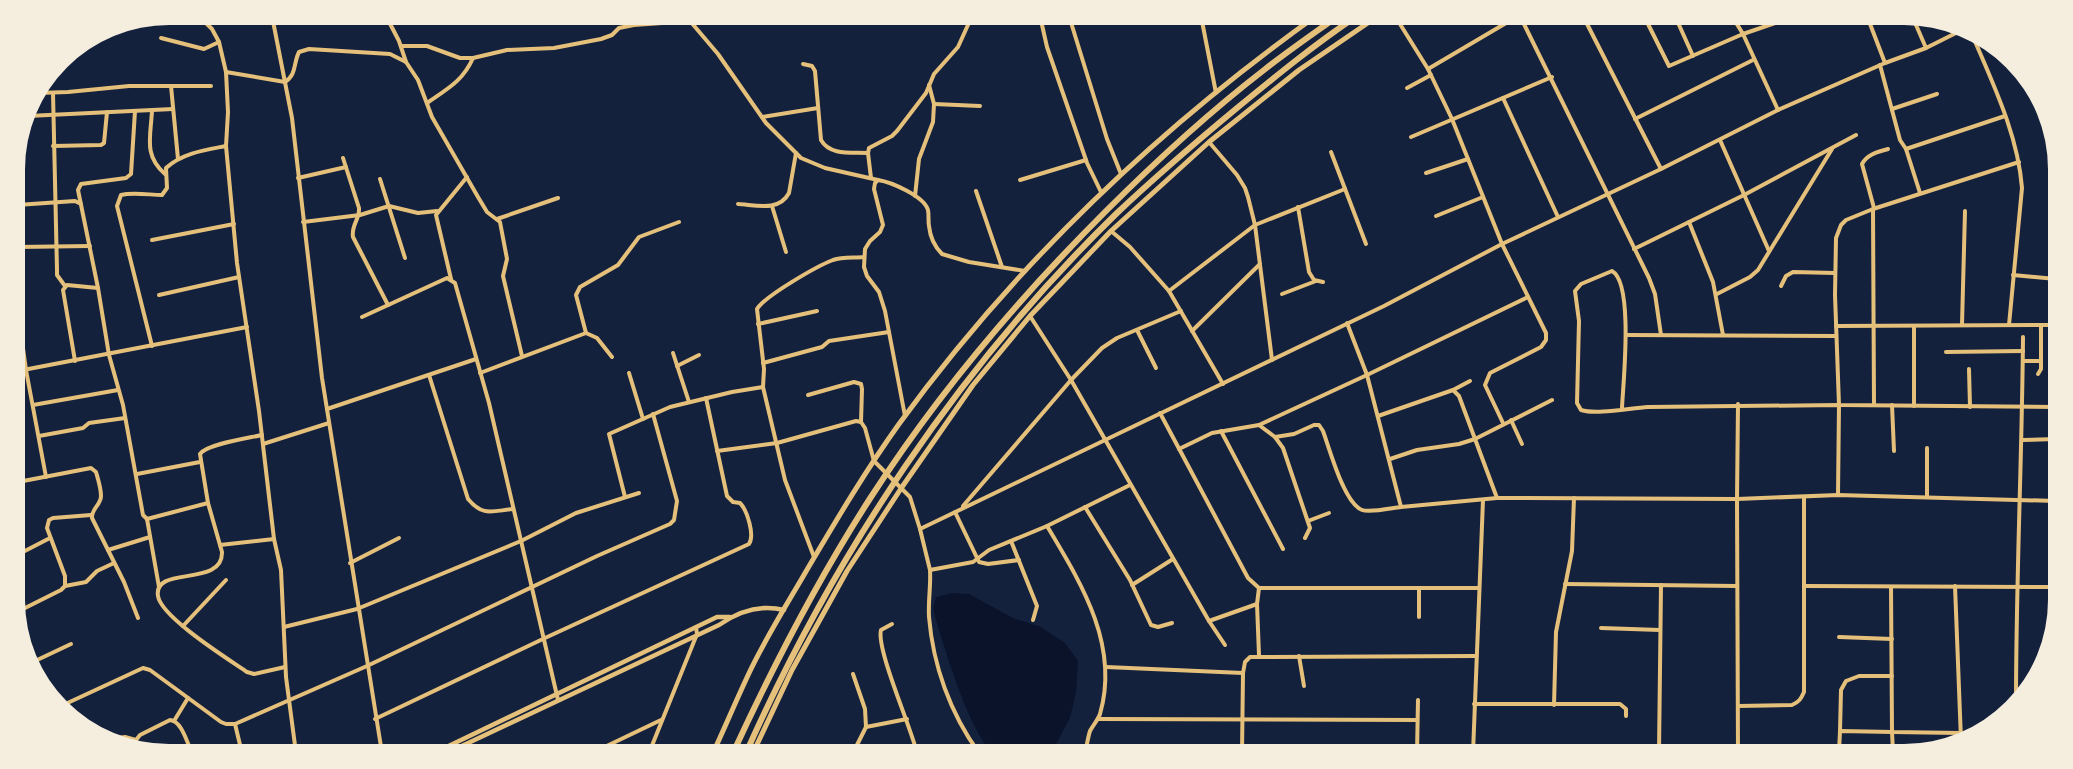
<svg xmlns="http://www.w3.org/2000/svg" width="2073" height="769" viewBox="0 0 2073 769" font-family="Barlow,sans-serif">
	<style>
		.water { fill: #0b132b }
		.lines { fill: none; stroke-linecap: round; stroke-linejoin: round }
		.minor { stroke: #e5c07b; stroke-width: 4 }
		.tertiary { stroke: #e5c07b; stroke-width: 4.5 }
		.secondary { stroke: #e5c07b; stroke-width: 5 }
		.trunk { stroke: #e5c07b; stroke-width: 6 }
	</style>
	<rect width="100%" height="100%" fill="#14213d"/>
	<path class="water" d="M952,593L969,594L1013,618L1041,627L1065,643L1078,661L1076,693L1070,718L1055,746L1044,753H993C969,732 942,642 933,609L936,597Z"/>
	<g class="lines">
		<g class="minor">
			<path d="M194,16L204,21L212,29L219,42L226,72L228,112L226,146L237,263L259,411L274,539L281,570L286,677L296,753"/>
			<path d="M272,16L292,118L322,378L382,753"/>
			<path d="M386,16L399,41L406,62"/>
			<path d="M688,16L690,21L718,54L766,123L801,158L825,168L878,180"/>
			<path d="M1040,16L1047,47L1087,163L1101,192"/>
			<path d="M1069,16L1107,139L1121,174"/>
			<path d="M1201,16L1216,93"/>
			<path d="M1395,16L1428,69L1452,119L1502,244L1546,333V340L1541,347L1490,373L1485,385L1503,423"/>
			<path d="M1520,16L1649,278L1655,294L1661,335"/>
			<path d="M1583,16L1661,169"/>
			<path d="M1644,16L1669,66L1743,34L1778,110"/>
			<path d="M1675,16L1693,56"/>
			<path d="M1732,16L1743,34L1796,16"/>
			<path d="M1867,16L1885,63"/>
			<path d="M1913,18L1926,48"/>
			<path d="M161,38L204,49L219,42"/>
			<path d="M1974,39C1994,86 2018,136 2022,188L2009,325"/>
			<path d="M401,46H427L460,58H473L507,50L554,48L601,39L612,35L619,28L634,25L690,21"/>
			<path d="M803,64L812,66L815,71L821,140C830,156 852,152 868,153"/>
			<path d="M1880,65L1900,140L1906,149L2005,116"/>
			<path d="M1428,69L1518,16"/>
			<path d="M226,72L285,82C297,74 293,64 299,52L309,49L390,54L406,62L418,80L432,117L478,197L487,212L500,222L507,259L503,276L522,356"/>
			<path d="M171,86L178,159"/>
			<path d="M1407,88L1431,75"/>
			<path d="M38,93L68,92L129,86H211"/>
			<path d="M53,93L57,270V275L65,286"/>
			<path d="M1503,98L1558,217"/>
			<path d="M427,103C447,89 463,81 473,58"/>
			<path d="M934,104L980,106"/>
			<path d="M1892,109L1937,94"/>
			<path d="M152,110C151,136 143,155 165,174"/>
			<path d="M135,111L131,174L126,178L81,184L78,190L98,288L109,355L123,405L143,515L147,519L208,503"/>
			<path d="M28,116L173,109"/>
			<path d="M762,117L818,108"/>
			<path d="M1635,119L1753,60"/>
			<path d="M1411,137L1552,77"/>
			<path d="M1720,140L1769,251"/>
			<path d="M1209,142L1237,175L1245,188L1248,197L1255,225L1272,360"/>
			<path d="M53,146L101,145L104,143L107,112"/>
			<path d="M1906,149L1920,193"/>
			<path d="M1331,152L1366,244"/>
			<path d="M343,158L359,208C360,219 351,225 353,237L388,305"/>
			<path d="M2019,162L1873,209L1846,220L1841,225L1836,238L1835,295L1839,405L2056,407"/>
			<path d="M1426,173L1468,159"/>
			<path d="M298,178L346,167"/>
			<path d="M871,178L868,153L869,148L892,136L897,131L926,93L934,74L958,47L972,16"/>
			<path d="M380,179L405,258"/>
			<path d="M1020,180L1086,160"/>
			<path d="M976,191L1002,267"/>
			<path d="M915,196L919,159L933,122L934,104L929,85"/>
			<path d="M738,204C756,205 779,212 789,193L796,153"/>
			<path d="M17,205L75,201L81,204"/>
			<path d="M772,206L786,252"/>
			<path d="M1298,207L1309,272L1314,280L1323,282"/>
			<path d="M1874,208L1862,164C1867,154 1878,152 1888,149"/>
			<path d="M1873,209L1874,405"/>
			<path d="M1436,216L1483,197"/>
			<path d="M497,219L558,198"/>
			<path d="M303,222L360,215L389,206L418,213L437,211"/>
			<path d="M1689,222L1713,282L1723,335"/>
			<path d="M1111,231L1130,247L1169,291L1223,384"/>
			<path d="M152,240L234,224"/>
			<path d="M17,247L90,246"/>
			<path d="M1634,249L1744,195L1856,135"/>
			<path d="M2013,275L2056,279"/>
			<path d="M451,279L436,215L467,177"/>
			<path d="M1781,286L1786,276L1793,272L1835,273"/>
			<path d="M1169,291L1255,225L1345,189"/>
			<path d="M1282,294L1316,281"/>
			<path d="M1717,294L1750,277L1758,270L1832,149"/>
			<path d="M159,295L239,277"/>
			<path d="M17,305L26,370L46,477"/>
			<path d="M1030,316L1071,380L1209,621L1257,604L1259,655"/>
			<path d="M362,317L447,278L455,283L489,403L558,700"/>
			<path d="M1347,323L1367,375L1401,507L1497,498L1737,499L1738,404"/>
			<path d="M758,324L817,311"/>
			<path d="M1962,325L1965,211"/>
			<path d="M1836,326L2056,325"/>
			<path d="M1914,326V406"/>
			<path d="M1137,330L1156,368"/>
			<path d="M1192,331L1260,264"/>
			<path d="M586,333L576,295L580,287L618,265L639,237L679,222"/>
			<path d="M1626,335L1836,336"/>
			<path d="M152,346L117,206L121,195C133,192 150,195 162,195L167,188L166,168C182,153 205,150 226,146"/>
			<path d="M1946,352L2023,351"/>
			<path d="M673,353L689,402"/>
			<path d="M75,361L63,290L67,285L98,288"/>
			<path d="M2023,361H2041"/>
			<path d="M763,363L822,347L829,341L889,332"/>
			<path d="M677,366L699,355"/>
			<path d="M1969,369L1970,407"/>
			<path d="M18,371L247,327"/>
			<path d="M480,373L586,333L597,338L612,357"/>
			<path d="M629,373L643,419"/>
			<path d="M2038,374L2041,369V325"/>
			<path d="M429,375L468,499C483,517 492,511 513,509"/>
			<path d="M1453,390L1470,381"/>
			<path d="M808,395L854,382L861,384L862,389L861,422"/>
			<path d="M33,405L118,390"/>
			<path d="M1892,405L1894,451"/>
			<path d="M1622,408C1623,384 1634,283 1612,271L1581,284L1575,291L1579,321L1577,403L1581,410C1597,415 1630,408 1648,407L1839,405L1838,495"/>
			<path d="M327,409L476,359"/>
			<path d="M1160,413L1248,578L1259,588"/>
			<path d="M905,416L885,311L879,292L867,276L864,267L865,249L870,241L880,232L883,225L874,189L875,183L878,180C891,182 924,196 928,210C929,215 928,221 929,226C930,236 935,247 942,254L969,262L1025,271"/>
			<path d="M1378,416L1453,390L1459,396L1475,439L1459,444L1417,450L1390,459"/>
			<path d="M1511,420L1522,444"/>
			<path d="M1259,425L1275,437L1283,448L1310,528L1305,538"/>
			<path d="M1221,431L1283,549"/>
			<path d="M262,435C249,438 207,444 200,454L208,503L222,552C223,588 153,565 158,596C161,617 228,659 247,672L254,674L285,667"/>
			<path d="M39,436L83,428L89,423L125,418"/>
			<path d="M1275,437L1294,434L1314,425H1319L1323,431C1330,450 1344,503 1362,510C1370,513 1392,508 1401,507"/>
			<path d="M2022,440L2056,439"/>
			<path d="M263,444L329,423"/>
			<path d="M1927,448V497"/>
			<path d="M1179,449L1212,433L1259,425L1367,375L1528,297"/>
			<path d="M717,451L777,443L856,421L861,422L865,428L874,461L910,497L920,529L1384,306L1502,244L1661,169L1778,110L1885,63L1926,48L1962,30"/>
			<path d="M137,474L200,462"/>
			<path d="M18,482L91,468L96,472C98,479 101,488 101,496C101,505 91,509 92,518L124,582L138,618"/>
			<path d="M625,497L609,434L670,407L732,392L763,387"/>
			<path d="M1497,498L1475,439L1552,400"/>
			<path d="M963,506L1071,380L1102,348L1117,338L1181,311"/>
			<path d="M1085,507L1130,580L1151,625L1158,627L1172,623"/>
			<path d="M955,512L979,562L988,564L1019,560"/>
			<path d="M147,519L159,587"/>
			<path d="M1308,521L1329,513"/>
			<path d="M1047,526C1081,583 1120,645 1100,714C1098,720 1093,725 1090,731C1088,737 1087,745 1085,753"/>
			<path d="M920,529L930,570L973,562L989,550L1047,526L1130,485"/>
			<path d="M1011,541L1037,606L1033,620"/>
			<path d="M220,545L274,539"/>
			<path d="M108,550L150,537"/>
			<path d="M19,554L50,538"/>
			<path d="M814,557L785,480L763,387L764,369L757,309C765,296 817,266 833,260C842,257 854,258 864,257"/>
			<path d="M350,563L399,538"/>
			<path d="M930,570C931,586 928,601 929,617C933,665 950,713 979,753"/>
			<path d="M1565,584L1737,586"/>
			<path d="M1132,585L1173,559"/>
			<path d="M65,586L86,582L97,571L114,563"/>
			<path d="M1805,586L2057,587"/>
			<path d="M1955,586L1961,740"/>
			<path d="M1891,587L1892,732L1961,733"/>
			<path d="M1257,604L1259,588H1478"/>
			<path d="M19,611L61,590L65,586V576L47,528L49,520L53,518L91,515"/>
			<path d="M1419,617V588"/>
			<path d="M1209,621L1225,645"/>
			<path d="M892,624L881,630C876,649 911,727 917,753"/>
			<path d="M183,626L226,580"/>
			<path d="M284,627L357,609L521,541L576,513L639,493"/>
			<path d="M1601,628L1660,630"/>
			<path d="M1839,637L1892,639"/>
			<path d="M1299,656L1304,686"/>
			<path d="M35,661L71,644"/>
			<path d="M1106,667L1243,673"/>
			<path d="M853,674L865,709L866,727"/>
			<path d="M2016,701C2016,580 2022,459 2023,337"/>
			<path d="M1474,704H1620L1626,709V716"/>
			<path d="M1554,705L1556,632L1572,551L1574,498"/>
			<path d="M61,706L143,668L150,670L221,722L226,724H235L367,666L597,556L670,524L674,520L677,501L653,414"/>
			<path d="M1738,706L1792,705C1799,702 1801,699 1804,692V497"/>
			<path d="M375,719L545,638L749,544C755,535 747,510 740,503L733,502L727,496L706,398"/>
			<path d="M1098,719L1417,720"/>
			<path d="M174,721L188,698"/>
			<path d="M235,724L242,753"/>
			<path d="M1840,731L1841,690L1846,681L1859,676H1892"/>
			<path d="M111,739L125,737L136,740"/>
			<path d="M137,747L136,740L140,735L170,720C182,721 187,743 192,753"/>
			<path d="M1659,752L1661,585"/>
			<path d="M1738,752L1737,499L1838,495L2056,501"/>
			<path d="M1839,752L1840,731L1892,732L1893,752"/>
			<path d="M592,753L661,720"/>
			<path d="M649,753L697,634L696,627"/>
			<path d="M853,753L866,727L907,719"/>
			<path d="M1242,753L1243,673L1245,662L1250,657L1475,656"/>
			<path d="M1417,753L1418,700"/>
			<path d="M1473,753L1483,500"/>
		</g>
		<g class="tertiary">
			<path d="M434,753L717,617H730"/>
			<path d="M447,753L719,625C739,611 760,604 784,610"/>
		</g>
		<g class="secondary">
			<path d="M713,753C726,725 738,696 751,669C768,634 789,601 808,568C837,519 866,470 899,424C1014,266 1158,129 1316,16"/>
			<path d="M753,753L792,670L847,571L902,487L973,385L1030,316L1111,231L1209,142L1299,70L1378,16"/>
		</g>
		<g class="trunk">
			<path d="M733,753C774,664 818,579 871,497C938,393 1018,299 1105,212C1155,162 1207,114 1264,70C1288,51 1313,34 1338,16"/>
			<path d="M746,753C835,553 959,367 1116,214C1155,177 1196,142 1237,108C1276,76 1315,44 1357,16"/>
		</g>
	</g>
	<path d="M0 0H2073V769H0ZM169 25H1904A144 144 0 0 1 2048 169V600A144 144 0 0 1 1904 744H169A144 144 0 0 1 25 600V169A144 144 0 0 1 169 25Z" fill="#f5edde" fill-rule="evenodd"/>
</svg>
